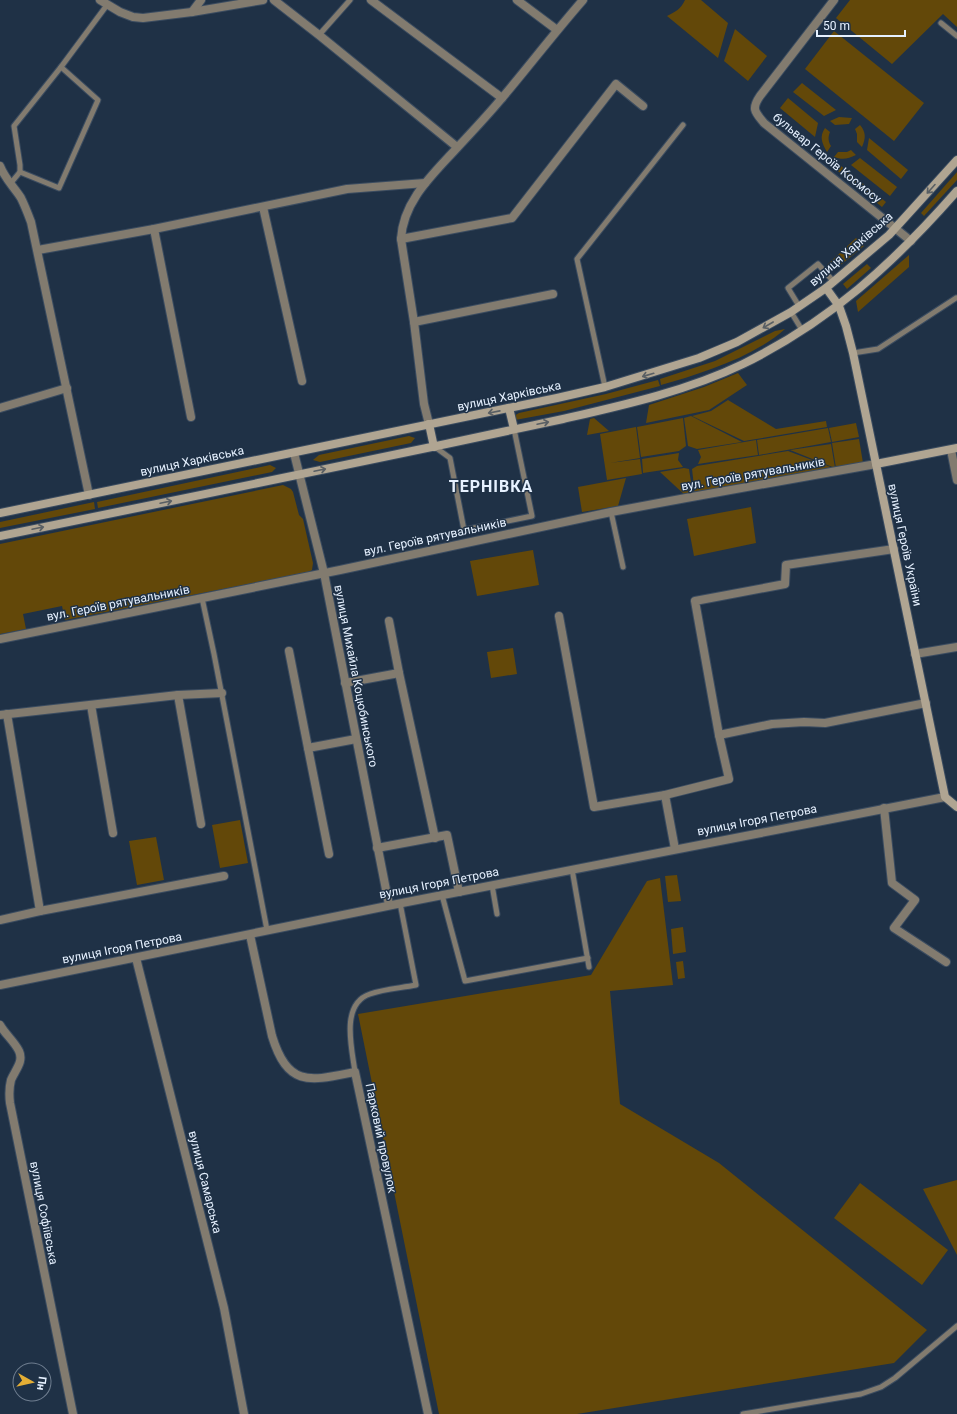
<svg xmlns="http://www.w3.org/2000/svg" width="957" height="1414" viewBox="0 0 957 1414" font-family="Roboto,sans-serif">
	<style>
		.green { fill: #634809 }
		.lines { fill: none; stroke-linecap: round; stroke-linejoin: round }
		.lane-casing { stroke: #3b4c60; stroke-width: 7 }
		.street-casing { stroke: #3b4c60; stroke-width: 10 }
		.secondary-casing { stroke: #3b4c60; stroke-width: 10 }
		.lane { stroke: #827b6f; stroke-width: 5 }
		.street { stroke: #827b6f; stroke-width: 8 }
		.secondary { stroke: #b0a592; stroke-width: 8 }
		.oneway { stroke: #595f64 }
		.labels { text-anchor: middle; dominant-baseline: central; stroke-width: 3; stroke-linejoin: round; paint-order: stroke }
		.street-label { font-size: 12px; fill: #e6f1ff; stroke: #1f3146 }
		.district-label { font-size: 16px; font-weight: bold; letter-spacing: 1px; fill: #e6f1ff; stroke: #1f3146 }
	</style>
	<rect width="100%" height="100%" fill="#1f3146"/>
	<g class="green">
		<path d="M685,0H701L728,23L718,58L667,16C675,12 681,9 685,0Z"/>
		<path d="M850,0H957V27L943,14L892,64L836,18Z"/>
		<path d="M735,29L767,56L748,81L724,61Z"/>
		<path d="M834,31L924,103L894,141L805,69Z"/>
		<path d="M802,83L836,110L824,116L793,92Z"/>
		<path d="M788,98L818,123L815,137L780,108Z"/>
		<path d="M839,117L852,118L849,124L835,125L830,121Z"/>
		<path d="M860,125C866,132 866,138 862,147L857,142V134L855,129Z"/>
		<path d="M825,128L830,132C828,137 828,141 831,146L827,152C822,143 819,137 825,128Z"/>
		<path d="M869,138L908,170L901,179L867,150Z"/>
		<path d="M851,150L856,155C848,159 842,160 834,157L838,152H847Z"/>
		<path d="M860,158L897,187L890,196L851,165Z"/>
		<path d="M831,162L841,166L886,202L882,207L829,164Z"/>
		<path d="M957,172V180L924,216L921,213Z"/>
		<path d="M856,238L864,246L832,272L827,265Z"/>
		<path d="M909,255V267L858,312L856,301Z"/>
		<path d="M867,264L871,268L847,289L843,284Z"/>
		<path d="M785,329C754,357 700,374 661,385L660,379L715,361L775,331Z"/>
		<path d="M738,373L747,385L709,410L646,423L649,405L704,387Z"/>
		<path d="M658,380L660,386L564,411L515,420L514,416L519,413L606,394Z"/>
		<path d="M728,400L776,429L826,421L827,427L744,441L692,416L711,411Z"/>
		<path d="M691,416L742,442L697,449L688,446L684,418Z"/>
		<path d="M594,418L609,431L587,435L590,419Z"/>
		<path d="M683,418L686,446L679,451L641,457L637,427Z"/>
		<path d="M856,423L859,437L832,442L829,428Z"/>
		<path d="M636,427L640,458L610,463L640,459L642,474L607,480L600,434Z"/>
		<path d="M828,428L831,442L759,455L757,440Z"/>
		<path d="M409,436L415,438L411,443L320,462L313,460L319,455Z"/>
		<path d="M859,439L863,463L836,468L832,443Z"/>
		<path d="M756,440L758,455L698,464L701,457L698,450Z"/>
		<path d="M831,444L835,468L790,450Z"/>
		<path d="M788,451L836,469L695,495L692,469L697,466Z"/>
		<path d="M679,453L678,460L683,467L643,473L642,459Z"/>
		<path d="M270,465L276,468L272,472L98,508L97,502Z"/>
		<path d="M684,468L689,469L693,495L686,496L660,472Z"/>
		<path d="M626,478L618,506L582,512L578,487Z"/>
		<path d="M283,485L291,489L293,492L299,515L303,519L313,563L312,570L309,572L65,620L62,606L23,614L26,629L0,634V544Z"/>
		<path d="M94,502L95,509L0,528V522Z"/>
		<path d="M751,507L756,543L694,556L687,519Z"/>
		<path d="M533,550L539,585L477,596L470,561Z"/>
		<path d="M513,648L517,674L491,678L487,652Z"/>
		<path d="M240,820L248,863L220,868L212,825Z"/>
		<path d="M156,837L164,880L137,885L129,841Z"/>
		<path d="M677,875L681,901L668,902L665,876Z"/>
		<path d="M660,878L673,985L610,991L620,1104L719,1163L927,1330L894,1363L577,1414H439L358,1014L591,975L647,881Z"/>
		<path d="M683,927L686,952L673,954L671,929Z"/>
		<path d="M683,961L685,978L678,979L676,962Z"/>
		<path d="M957,1180V1255L923,1189Z"/>
		<path d="M860,1183L948,1250L922,1285L834,1218Z"/>
	</g>
	<g class="lines">
		<g class="lane-casing">
			<g id="lane">
				<path d="M941,23L957,36"/>
				<path d="M319,35L350,0"/>
				<path d="M20,172L59,188L98,100L61,67"/>
				<path d="M10,184L20,172V165L14,126L61,67L107,5"/>
				<path d="M799,306L788,288L818,264L834,282"/>
				<path d="M791,312L802,330"/>
				<path d="M853,353L878,349L956,298"/>
				<path d="M605,387L577,259L683,125"/>
				<path d="M435,447L450,458L464,530L532,516L514,429"/>
				<path d="M611,512L623,567"/>
				<path d="M202,598L214,654L267,930"/>
				<path d="M572,869L589,967"/>
				<path d="M492,885L497,914"/>
				<path d="M442,895L465,981L588,958"/>
				<path d="M355,1072C352,1049 340,1004 370,994C384,989 401,988 416,985L400,903"/>
				<path d="M743,1414L861,1394L881,1387L895,1378L957,1326"/>
			</g>
		</g>
		<g class="street-casing">
			<g id="street">
				<path d="M100,0L120,12L133,17L143,18L192,12L263,0"/>
				<path d="M274,0L319,35L457,147"/>
				<path d="M371,0L502,98"/>
				<path d="M517,0L557,30"/>
				<path d="M834,0L760,96C751,109 755,112 764,123L911,241"/>
				<path d="M192,12L201,0"/>
				<path d="M0,166C5,179 14,187 21,198C25,206 28,214 31,222L89,495"/>
				<path d="M263,207L302,381"/>
				<path d="M154,229L191,417"/>
				<path d="M401,239L512,218L616,84L643,106"/>
				<path d="M38,250L154,229L347,189L425,183"/>
				<path d="M414,322L553,294"/>
				<path d="M0,408L67,388"/>
				<path d="M429,424L424,404L414,322L401,239C403,202 431,176 455,150C471,133 487,116 502,98C529,66 555,32 583,0"/>
				<path d="M951,450L957,480"/>
				<path d="M294,453L324,573L389,905"/>
				<path d="M894,549L786,565L785,584L695,601L719,735L772,724L804,722L825,723L926,703"/>
				<path d="M559,616L594,807L665,795L675,849"/>
				<path d="M389,621L399,673"/>
				<path d="M0,639L340,570L611,512L686,498L876,464"/>
				<path d="M289,651L308,748L356,739"/>
				<path d="M915,654L957,647"/>
				<path d="M345,683L399,673L435,838"/>
				<path d="M178,695L201,824"/>
				<path d="M91,705L113,833"/>
				<path d="M7,714L40,911L224,876"/>
				<path d="M0,715L178,695L222,693"/>
				<path d="M308,748L329,854"/>
				<path d="M665,795L729,779L719,735"/>
				<path d="M884,808L892,883L915,900L894,928L946,962"/>
				<path d="M377,848L447,835L459,892"/>
				<path d="M0,920L40,911"/>
				<path d="M250,935L272,1036C288,1088 310,1081 355,1072L428,1414"/>
				<path d="M136,958L224,1308L244,1414"/>
				<path d="M0,985L407,902L945,797"/>
				<path d="M0,1025C5,1034 14,1041 19,1051C24,1062 15,1070 11,1080C9,1088 9,1095 10,1103L73,1414"/>
			</g>
		</g>
		<g class="secondary-casing">
			<g id="secondary">
				<path d="M826,288L839,306L846,326L853,353L945,797L957,807"/>
				<path d="M509,408L514,429"/>
				<path d="M429,424L434,447"/>
				<path d="M876,464L957,448"/>
				<path d="M0,513L557,398L605,387L699,358L737,342L791,312L826,288L889,235L957,160"/>
				<path d="M0,536C149,506 297,475 446,444C485,436 524,427 563,419C624,405 687,391 743,364C830,321 893,264 957,191"/>
			</g>
		</g>
		<use href="#lane" class="lane"/>
		<use href="#street" class="street"/>
		<use href="#secondary" class="secondary"/>
	</g>
	<defs><path id="oneway-shaft" d="M-6 0H5M1.5-3L5.5 0L1.5 3" fill="none" stroke-width="1.6" stroke-linecap="round" stroke-linejoin="round"/></defs>
	<g class="oneway">
		<use href="#oneway-shaft" transform="translate(931 189) rotate(132)"/>
		<use href="#oneway-shaft" transform="translate(768 325) rotate(150)"/>
		<use href="#oneway-shaft" transform="translate(648 375) rotate(164)"/>
		<use href="#oneway-shaft" transform="translate(494 412) rotate(169)"/>
		<use href="#oneway-shaft" transform="translate(543 423) rotate(-12)"/>
		<use href="#oneway-shaft" transform="translate(320 470) rotate(-12)"/>
		<use href="#oneway-shaft" transform="translate(166 502) rotate(-12)"/>
		<use href="#oneway-shaft" transform="translate(38 528) rotate(-12)"/>
	</g>
	<g class="labels">
		<g class="street-label">
			<text transform="translate(827 158) rotate(39)">бульвар Героїв Космосу</text>
			<text transform="translate(851 249) rotate(-41)">вулиця Харківська</text>
			<text transform="translate(509 396) rotate(-12)">вулиця Харківська</text>
			<text transform="translate(192 461) rotate(-12)">вулиця Харківська</text>
			<text transform="translate(753 474) rotate(-10)">вул. Героїв рятувальників</text>
			<text transform="translate(435 537) rotate(-12)">вул. Героїв рятувальників</text>
			<text transform="translate(905 545) rotate(78)">вулиця Героїв України</text>
			<text transform="translate(118 603) rotate(-11)">вул. Героїв рятувальників</text>
			<text transform="translate(356 676) rotate(79)">вулиця Михайла Коцюбинського</text>
			<text transform="translate(757 820) rotate(-11)">вулиця Ігоря Петрова</text>
			<text transform="translate(439 883) rotate(-11)">вулиця Ігоря Петрова</text>
			<text transform="translate(122 948) rotate(-11)">вулиця Ігоря Петрова</text>
			<text transform="translate(381 1138) rotate(78)">Парковий провулок</text>
			<text transform="translate(205 1182) rotate(76)">вулиця Самарська</text>
			<text transform="translate(44 1213) rotate(79)">вулиця Софіївська</text>
		</g>
		<g class="district-label">
			<text x="491" y="486">ТЕРНІВКА</text>
		</g>
	</g>
	<g transform="translate(32 1382) rotate(98)"><circle r="19" fill="#1f3146" stroke="#6f7e90"/>
	<path d="M0-3L7 15L0 10L-7 15Z" fill="#e4ae35"/>
	<text y="-6" font-size="11" font-weight="bold" text-anchor="middle" fill="#e6f1ff">Пн</text>
	</g>
	<path d="M817 30v6h88v-6" fill="none" stroke="#e6f1ff" stroke-width="2"/>
	<text x="823" y="30" font-size="12" fill="#e6f1ff" stroke="#1f3146" stroke-width="3" paint-order="stroke">50 m</text>
</svg>
